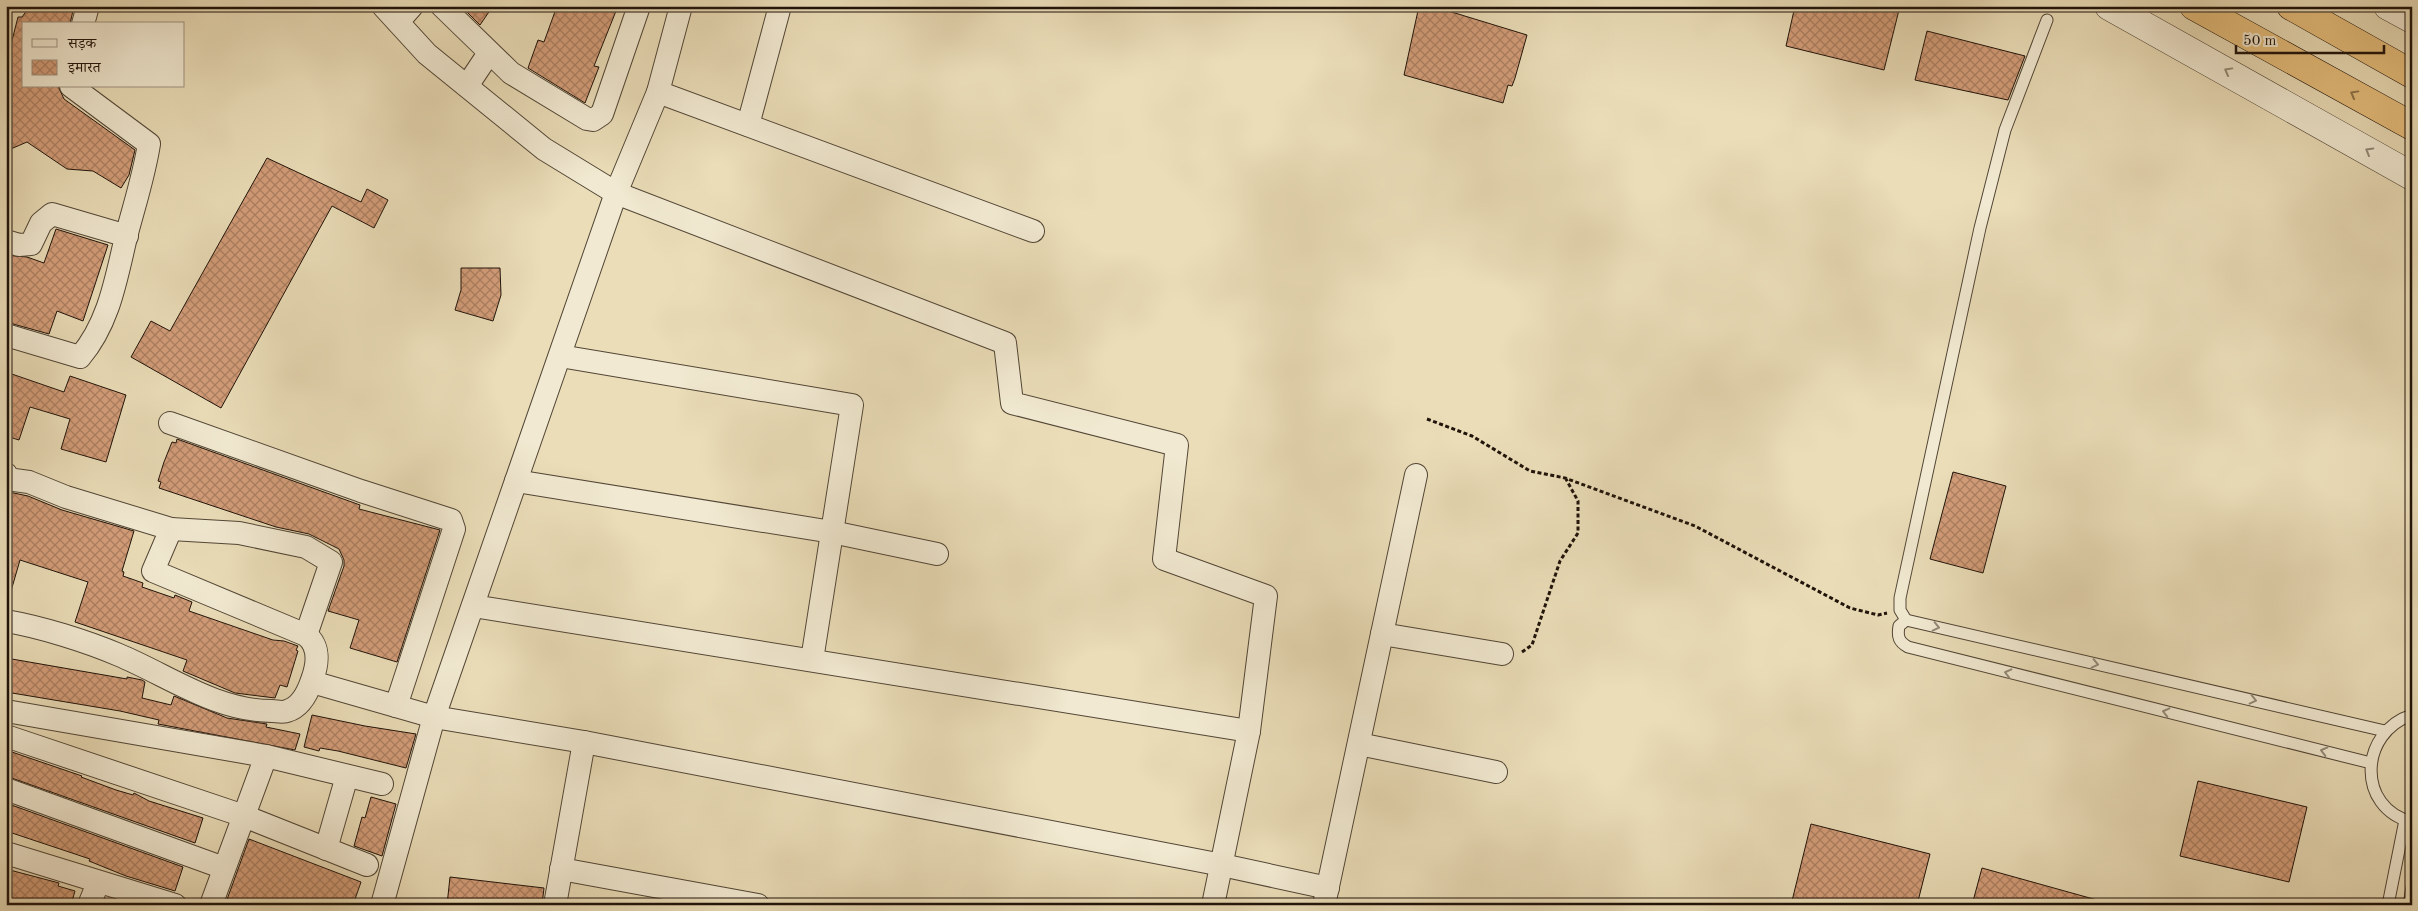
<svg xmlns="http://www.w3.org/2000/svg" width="2418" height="911" viewBox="0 0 2418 911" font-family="'Old Standard TT','Noto Serif Devanagari',serif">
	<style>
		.building { fill: url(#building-cross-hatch); stroke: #1f130a }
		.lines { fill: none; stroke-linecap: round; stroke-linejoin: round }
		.service-casing { stroke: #524636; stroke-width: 13 }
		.minor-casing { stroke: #524636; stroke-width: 24 }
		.tertiary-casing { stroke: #524636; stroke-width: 29 }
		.trunk-casing { stroke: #1f130a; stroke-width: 29 }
		.path { stroke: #1f130a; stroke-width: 3; stroke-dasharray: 4 2.5; stroke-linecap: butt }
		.service { stroke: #f1e9d1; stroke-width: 11 }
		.minor { stroke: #f1e9d1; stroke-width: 22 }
		.tertiary { stroke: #f1e9d1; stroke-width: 28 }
		.trunk { stroke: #e5be7c; stroke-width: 28 }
		.oneway { stroke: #928977 }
		.oneway2 { stroke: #8c7149 }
	</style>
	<defs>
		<pattern id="building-cross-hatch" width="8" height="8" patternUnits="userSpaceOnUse" patternTransform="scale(1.25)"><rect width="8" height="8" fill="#d39d79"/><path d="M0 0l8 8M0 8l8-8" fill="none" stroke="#ab7f61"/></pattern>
	</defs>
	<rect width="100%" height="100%" fill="#eaddb8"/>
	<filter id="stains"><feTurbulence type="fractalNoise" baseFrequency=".004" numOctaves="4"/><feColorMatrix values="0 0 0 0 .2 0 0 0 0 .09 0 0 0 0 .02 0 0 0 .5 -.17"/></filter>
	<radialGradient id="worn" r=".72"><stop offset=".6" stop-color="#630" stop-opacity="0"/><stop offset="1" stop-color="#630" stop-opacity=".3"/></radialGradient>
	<g class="building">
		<path d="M30,6H74L70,24H24V86H58L64,99L135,150L129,175L121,188L93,171L67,169L27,142L6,151V64L18,17H22Z"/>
		<path d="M461,6H493L480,25Z"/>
		<path d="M557,6H618L594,66L599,67L585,103L528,68L538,40L544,42Z"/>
		<path d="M1419,6H1432L1527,35L1515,78L1512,86L1508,85L1503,103L1404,75Z"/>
		<path d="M1795,6H1900L1884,70L1786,46Z"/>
		<path d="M1927,31L2025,56L2008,100L1915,80Z"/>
		<path d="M267,158L361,202L367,189L388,200L374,228L332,206L221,408L131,357L151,321L170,331Z"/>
		<path d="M56,229L108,245L83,321L57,311L49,334L6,322V255L27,257L44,263Z"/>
		<path d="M461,268H500L501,295L493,321L455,310L461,290Z"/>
		<path d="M6,372L64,392L70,376L126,395L106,462L61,449L70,419L30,407L19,440L6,436Z"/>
		<path d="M177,439L360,505L359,509L440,530L397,662L350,648L359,620L328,611L344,566V560L339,549L309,534L276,527L159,488L161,482L158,481L164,462L172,442L176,443Z"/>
		<path d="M1953,472L2006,486L1983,573L1930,559Z"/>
		<path d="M9,492L28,496L62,510L134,531L122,571L124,572L123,576L143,583L142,587L174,598L175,595L192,602L189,611L273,640L284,641L298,646L296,650L298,651L287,687L280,685L275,698L235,693L183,671L187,660L75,622L88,582L20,560L11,591L6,590V500Z"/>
		<path d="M6,658L127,679V677L142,680L145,682L142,698L171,705L174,696L227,718L267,724L266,727L300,734L295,750L158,724L159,720L120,711L6,692Z"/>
		<path d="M312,715L365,726L416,734L406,768L338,751L320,748L319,751L304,747Z"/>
		<path d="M6,750L82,776L81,777L116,790L133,795L134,793L149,801L203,818L195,843L6,776Z"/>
		<path d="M2198,781L2307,807L2289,882L2180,856Z"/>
		<path d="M371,797L396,804L382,856L354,846L362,817L365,818Z"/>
		<path d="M6,803L183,867L175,891L126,876L89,861L90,859L6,831Z"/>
		<path d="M1811,824L1930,854L1917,905H1791Z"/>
		<path d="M249,839L361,882L353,905H225Z"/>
		<path d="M1982,868L2097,900L2096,905H1972Z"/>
		<path d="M6,869L59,883L58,886L75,891L71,905H6Z"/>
		<path d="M450,877L544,888L542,905H447Z"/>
	</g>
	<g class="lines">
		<g class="service-casing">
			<g id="service">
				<path d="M1906,620L1900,610V598L1980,228L2005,130L2047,20"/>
				<path d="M2412,715C2359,732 2356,808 2412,822"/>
				<path d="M2371,763L1908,647C1899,642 1897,637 1899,626L1906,620L2385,731"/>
				<path d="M2388,905L2405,820"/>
				<path d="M2409,905L2412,887"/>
			</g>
		</g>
		<g class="minor-casing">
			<g id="minor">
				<path d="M383,6L427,54L544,149L616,193L1005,343L1012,403L1177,445L1164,559L1266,596L1249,731L1213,905"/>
				<path d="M442,6L511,73L587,119L593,120L602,114L639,6"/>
				<path d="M398,22L412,6"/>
				<path d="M83,24L88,6"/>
				<path d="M467,86L489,53"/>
				<path d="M658,92L1033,231"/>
				<path d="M748,125L780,6"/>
				<path d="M6,241L19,245L31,244L41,223L52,214L127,236"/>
				<path d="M6,335L80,357C109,323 116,279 126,237C134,206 144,176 149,144L71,86"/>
				<path d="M560,356L852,405L812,660"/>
				<path d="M170,423L361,491L451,520L454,529L396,706"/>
				<path d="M6,474L7,479L29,482L66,497L171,529L153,571L306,635C320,646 318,664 312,680C308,692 301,707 287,711C283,713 276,711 272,711C216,711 169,676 119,655C86,641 41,627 6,621"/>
				<path d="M516,481L832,532L937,554"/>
				<path d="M171,529L239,533L306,547L331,562L306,635"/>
				<path d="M473,606L1249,731"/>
				<path d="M1382,634L1502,654"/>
				<path d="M312,682L434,717L584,742L1222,865L1328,888"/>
				<path d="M6,711L266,756L382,784"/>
				<path d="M6,736L244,816L367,865"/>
				<path d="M1359,744L1496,772"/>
				<path d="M6,789L224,868"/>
				<path d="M326,849L347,776"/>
				<path d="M6,853L175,905"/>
				<path d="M561,869L758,905"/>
				<path d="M89,905L98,883"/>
				<path d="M211,905L266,756"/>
				<path d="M382,905L434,717L616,193L658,92L681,6"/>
				<path d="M555,905L584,742"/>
				<path d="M1324,905L1416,475"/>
			</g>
		</g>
		<g class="tertiary-casing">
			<g id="tertiary">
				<path d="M2109,6L2412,176"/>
				<path d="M2388,6L2412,19"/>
			</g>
		</g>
		<g class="trunk-casing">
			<g id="trunk">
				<path d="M2194,6L2412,126"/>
				<path d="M2291,6L2412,74"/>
			</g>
		</g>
		<g class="path">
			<path d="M1427,419L1472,436L1530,471L1565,478L1695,526L1850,608L1878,615L1887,613"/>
			<path d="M1522,652L1532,645L1560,561L1578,533V501L1566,479"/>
		</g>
		<use href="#service" class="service"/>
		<use href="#minor" class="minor"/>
		<use href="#tertiary" class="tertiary"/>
		<use href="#trunk" class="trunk"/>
	</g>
	<defs><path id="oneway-chevron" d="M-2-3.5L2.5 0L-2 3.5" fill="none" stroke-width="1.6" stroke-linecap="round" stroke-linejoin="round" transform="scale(1.25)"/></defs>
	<g class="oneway">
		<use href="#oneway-chevron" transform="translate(2228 71) rotate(-151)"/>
		<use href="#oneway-chevron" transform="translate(2369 151) rotate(-150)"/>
		<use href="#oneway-chevron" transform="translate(1936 627) rotate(13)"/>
		<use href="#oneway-chevron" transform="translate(2095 664) rotate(13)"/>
		<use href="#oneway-chevron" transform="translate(2008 673) rotate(-166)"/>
		<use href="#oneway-chevron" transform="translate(2253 700) rotate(13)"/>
		<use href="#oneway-chevron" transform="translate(2166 712) rotate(-166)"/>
		<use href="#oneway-chevron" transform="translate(2324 751) rotate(-166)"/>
	</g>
	<use class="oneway2" href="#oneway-chevron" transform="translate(2354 94) rotate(-151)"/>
	<rect width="2418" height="911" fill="none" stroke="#eaddb8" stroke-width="25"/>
	<rect x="8" y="8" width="2403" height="896" fill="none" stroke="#1f130a" stroke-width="2.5"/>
	<rect x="12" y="12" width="2393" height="886" fill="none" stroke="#1f130a"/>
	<rect x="22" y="22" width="162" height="65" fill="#f1e9d1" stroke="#9d9381"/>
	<rect x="32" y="39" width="25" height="8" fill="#f1e9d1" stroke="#9d9381"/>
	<text x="68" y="48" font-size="15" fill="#1f130a">सड़क</text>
	<rect x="32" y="60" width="25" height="15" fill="url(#building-cross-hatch)" stroke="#9d9381"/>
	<text x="68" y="72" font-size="15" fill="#1f130a">इमारत</text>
	<path d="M2236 45v8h148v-8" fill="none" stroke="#1f130a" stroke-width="2.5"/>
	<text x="2243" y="45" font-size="15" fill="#1f130a" stroke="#f1e9d1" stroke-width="4" paint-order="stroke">50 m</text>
	<rect width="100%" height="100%" filter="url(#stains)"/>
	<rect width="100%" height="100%" fill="url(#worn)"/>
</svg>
